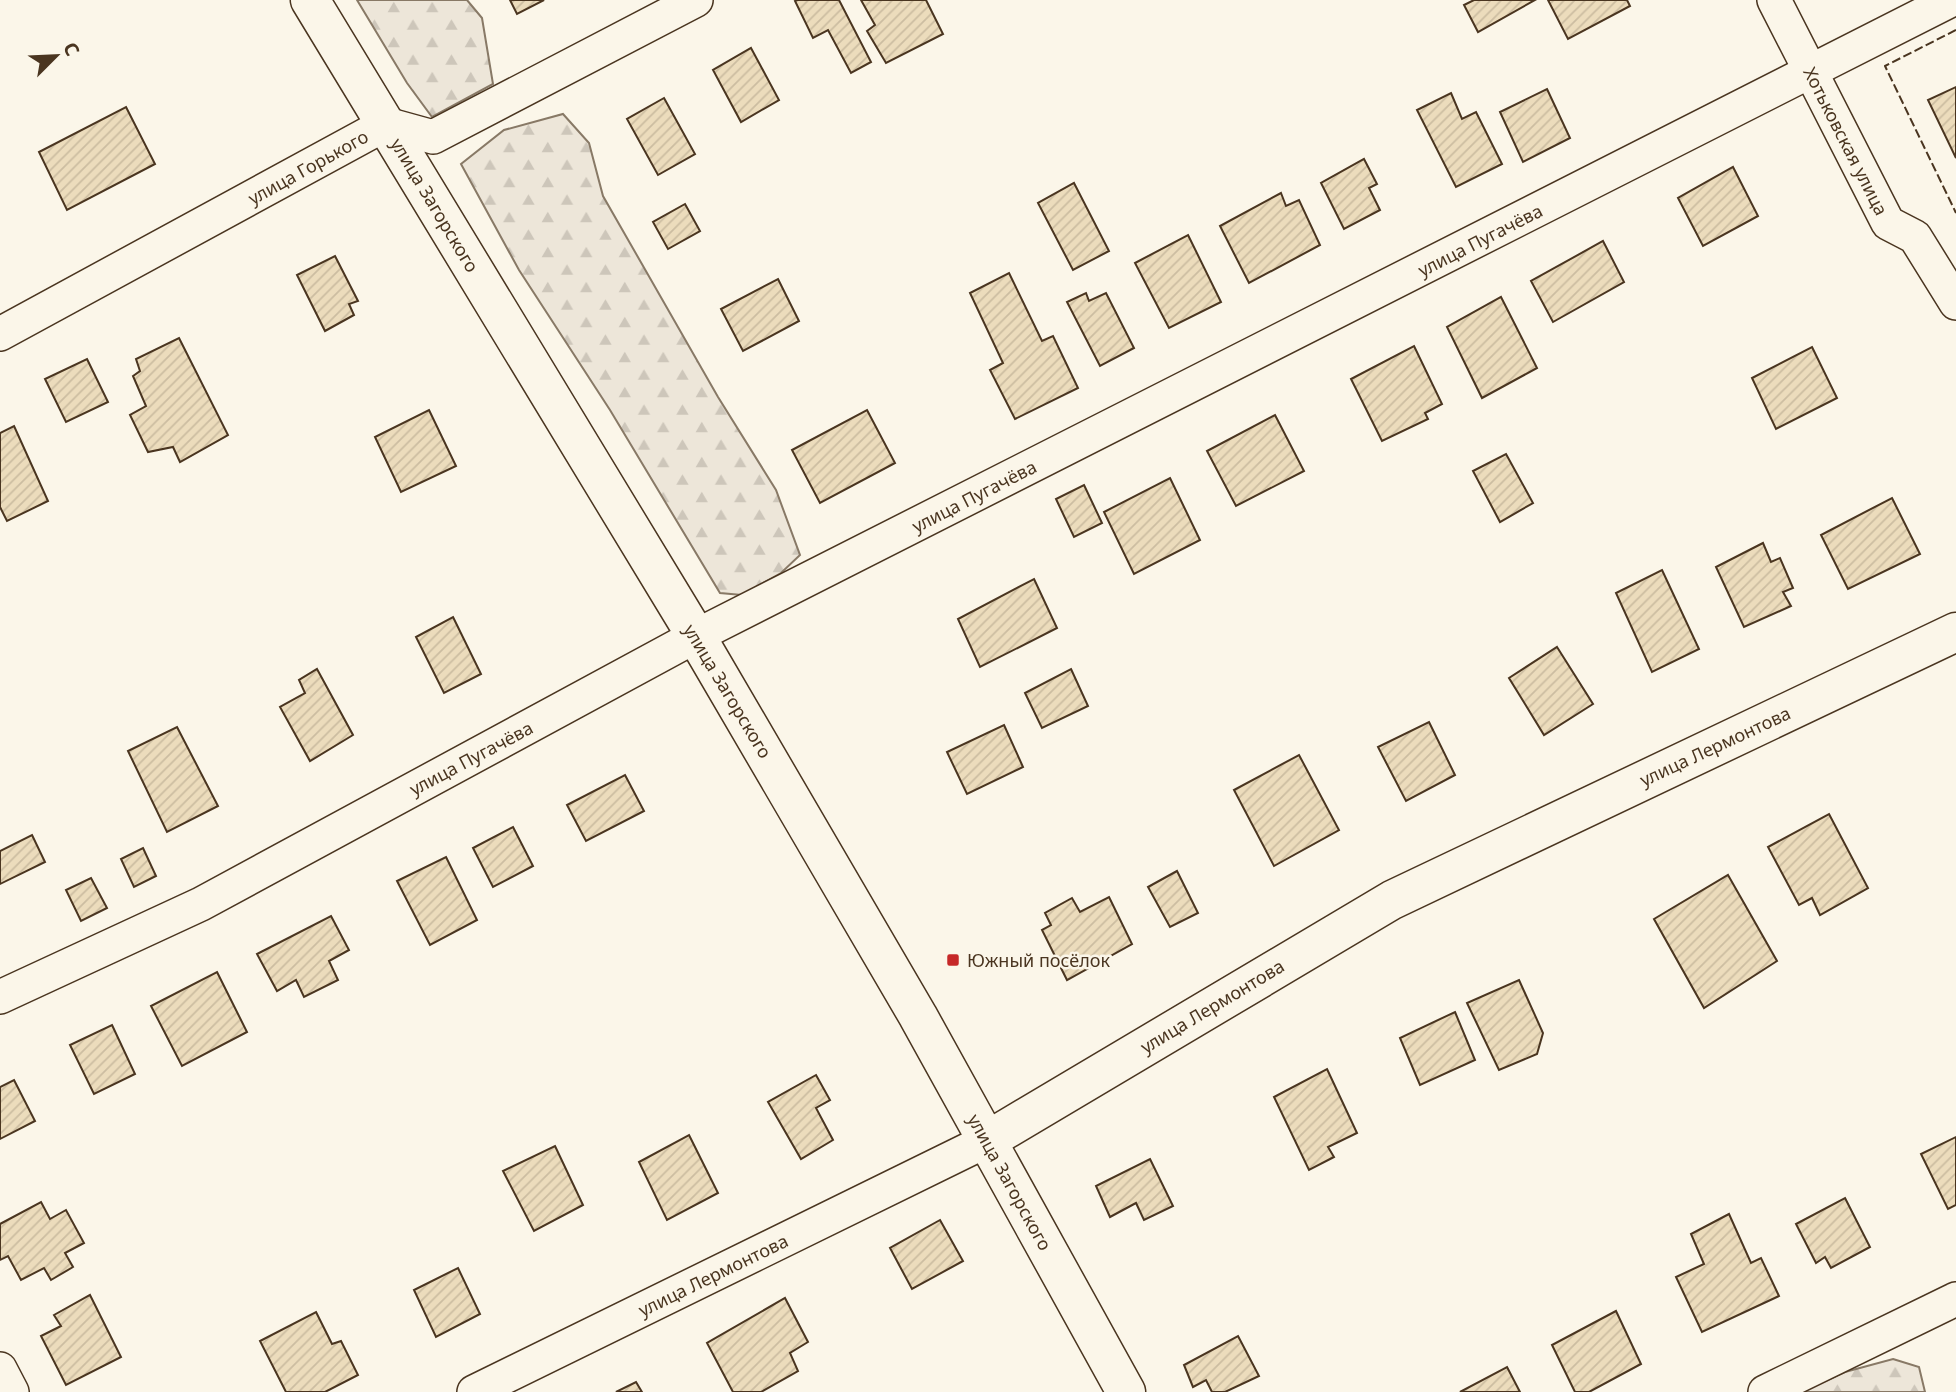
<svg xmlns="http://www.w3.org/2000/svg" width="1956" height="1392" viewBox="0 0 1956 1392" font-family="'Noto Sans',sans-serif">
	<style>
		.forest { fill: url(#forest-firs); stroke: #887966; stroke-width: 2 }
		.building { fill: url(#building-hatch); stroke: #4a3520; stroke-width: 2 }
		.lines { fill: none; stroke-linecap: round; stroke-linejoin: round }
		.street-casing { stroke: #4a3520; stroke-width: 36 }
		.secondary-casing { stroke: #4a3520; stroke-width: 41 }
		.street { stroke: #fbf6e9; stroke-width: 33 }
		.secondary { stroke: #fbf6e9; stroke-width: 38 }
		.fence { stroke: #4a3520; stroke-width: 2; stroke-dasharray: 9 3.5; stroke-linecap: butt }
		.poi-dot { fill: #c62828; stroke: #fbf6e9; stroke-width: 2.5 }
		.labels { text-anchor: middle; dominant-baseline: central; stroke-width: 5; stroke-linejoin: round; paint-order: stroke }
		.street-label { font-size: 18px; fill: #4a3520; stroke: #fbf6e9 }
		.poi-label { font-size: 18px; fill: #4a3520; stroke: #fbf6e9; text-anchor: start }
	</style>
	<defs>
		<pattern id="forest-firs" width="22" height="20" patternUnits="userSpaceOnUse" patternTransform="scale(1.75)"><rect width="22" height="20" fill="#ede6d9"/><path d="M5 1l3.5 6h-7zM16 11l3.5 6h-7z" fill="#cdc6ba"/></pattern>
		<pattern id="building-hatch" width="6" height="6" patternUnits="userSpaceOnUse" patternTransform="scale(1.75)"><rect width="6" height="6" fill="#ecdcbc"/><path d="M-1 1l2-2M0 6l6-6M5 7l2-2" fill="none" stroke="#ccbda1"/></pattern>
	</defs>
	<rect width="100%" height="100%" fill="#fbf6e9"/>
	<g class="forest">
		<path d="M357,0H467L482,18L493,84L432,117L407,83Z"/>
		<path d="M563,114L589,143L603,196L718,397L776,490L800,555L781,573L742,595L720,593L610,410L519,270L461,164L504,130Z"/>
		<path d="M1893,1359L1919,1367L1925,1392H1801L1845,1372Z"/>
	</g>
	<g class="building">
		<path d="M510,0H544L517,14Z"/>
		<path d="M797,0H839L871,62L851,73L828,30L813,38L795,1Z"/>
		<path d="M861,0H926L943,34L886,63L867,31L875,25Z"/>
		<path d="M1474,0H1535L1478,32L1464,5Z"/>
		<path d="M1548,0H1627L1630,6L1568,39Z"/>
		<path d="M751,48L779,100L741,122L713,70Z"/>
		<path d="M1956,87V158L1928,100Z"/>
		<path d="M1547,89L1570,138L1523,162L1500,112Z"/>
		<path d="M1451,93L1462,119L1476,112L1502,164L1456,187L1417,110Z"/>
		<path d="M664,98L695,154L658,175L627,119Z"/>
		<path d="M126,107L155,164L67,210L39,152Z"/>
		<path d="M1364,159L1377,184L1369,188L1380,210L1344,229L1321,183Z"/>
		<path d="M1733,167L1758,216L1703,246L1678,198Z"/>
		<path d="M1074,183L1109,251L1073,270L1038,203Z"/>
		<path d="M1281,193L1286,206L1299,200L1320,245L1249,283L1220,226Z"/>
		<path d="M685,204L700,231L668,249L653,222Z"/>
		<path d="M1188,235L1221,302L1169,328L1135,263Z"/>
		<path d="M1603,241L1624,282L1553,322L1531,281Z"/>
		<path d="M335,256L358,301L349,304L354,315L325,331L297,275Z"/>
		<path d="M1009,273L1042,341L1053,336L1078,388L1015,419L990,370L1003,363L970,293Z"/>
		<path d="M778,279L799,321L743,351L721,309Z"/>
		<path d="M1086,293L1089,301L1106,293L1134,348L1100,366L1067,302Z"/>
		<path d="M1501,297L1537,368L1482,398L1447,327Z"/>
		<path d="M179,338L228,435L180,462L173,447L148,452L130,415L146,406L133,376L140,371L136,359Z"/>
		<path d="M1414,346L1442,404L1425,413L1428,419L1382,441L1351,379Z"/>
		<path d="M1812,347L1837,398L1776,429L1752,378Z"/>
		<path d="M87,359L108,402L66,422L45,379Z"/>
		<path d="M429,410L456,466L401,492L375,437Z"/>
		<path d="M867,410L895,463L820,503L792,450Z"/>
		<path d="M1275,415L1304,471L1236,506L1207,451Z"/>
		<path d="M14,426L48,501L7,521L0,507V433Z"/>
		<path d="M1506,454L1533,503L1500,522L1473,471Z"/>
		<path d="M1170,478L1200,540L1134,574L1104,512Z"/>
		<path d="M1084,485L1102,523L1074,537L1056,499Z"/>
		<path d="M1892,498L1920,554L1848,589L1821,535Z"/>
		<path d="M1763,543L1771,562L1780,558L1793,588L1783,592L1791,606L1744,627L1716,567Z"/>
		<path d="M1662,570L1699,649L1652,672L1616,593Z"/>
		<path d="M1034,579L1057,628L980,667L958,619Z"/>
		<path d="M453,617L481,674L444,693L416,637Z"/>
		<path d="M1557,647L1593,704L1544,735L1509,678Z"/>
		<path d="M317,669L353,735L310,761L280,707L305,693L299,680Z"/>
		<path d="M1071,669L1088,706L1042,728L1025,693Z"/>
		<path d="M1429,722L1455,775L1406,801L1378,747Z"/>
		<path d="M1004,725L1023,767L967,794L947,752Z"/>
		<path d="M177,727L218,806L167,832L128,751Z"/>
		<path d="M1299,755L1339,830L1274,866L1234,790Z"/>
		<path d="M625,775L644,811L586,841L567,805Z"/>
		<path d="M1829,814L1868,888L1820,915L1812,898L1799,905L1768,847Z"/>
		<path d="M513,827L533,866L493,887L473,848Z"/>
		<path d="M32,835L45,862L0,884V851Z"/>
		<path d="M143,848L156,876L134,887L121,859Z"/>
		<path d="M446,857L477,920L430,945L397,881Z"/>
		<path d="M1177,871L1198,913L1170,927L1148,887Z"/>
		<path d="M1728,875L1777,961L1704,1008L1654,919Z"/>
		<path d="M91,878L107,908L81,921L66,890Z"/>
		<path d="M1109,897L1132,944L1067,980L1042,930L1051,925L1045,913L1072,898L1080,912Z"/>
		<path d="M331,916L349,950L329,961L338,980L304,997L296,980L277,991L257,954Z"/>
		<path d="M217,972L247,1032L182,1066L151,1006Z"/>
		<path d="M1519,980L1543,1033L1537,1054L1499,1070L1467,1003Z"/>
		<path d="M1455,1012L1475,1060L1420,1085L1400,1038Z"/>
		<path d="M112,1025L135,1074L94,1094L70,1045Z"/>
		<path d="M1327,1069L1357,1133L1328,1147L1334,1157L1309,1170L1274,1097Z"/>
		<path d="M816,1075L830,1100L816,1108L833,1140L801,1159L768,1102Z"/>
		<path d="M14,1080L35,1121L0,1139V1087Z"/>
		<path d="M689,1135L718,1193L667,1220L639,1162Z"/>
		<path d="M1956,1137V1205L1948,1209L1921,1154Z"/>
		<path d="M555,1146L583,1205L534,1231L503,1171Z"/>
		<path d="M1150,1159L1173,1206L1144,1220L1136,1203L1110,1217L1096,1186Z"/>
		<path d="M1845,1198L1870,1247L1831,1268L1825,1257L1816,1263L1796,1224Z"/>
		<path d="M41,1202L50,1219L66,1210L84,1243L65,1253L73,1267L51,1280L44,1268L21,1280L8,1256L0,1260V1224Z"/>
		<path d="M1729,1214L1751,1263L1761,1258L1779,1296L1702,1332L1676,1277L1704,1264L1691,1234Z"/>
		<path d="M940,1220L963,1261L912,1289L890,1248Z"/>
		<path d="M458,1268L480,1314L436,1337L414,1290Z"/>
		<path d="M90,1295L121,1357L66,1385L41,1336L61,1326L54,1315Z"/>
		<path d="M785,1298L808,1342L790,1353L798,1371L761,1392H733L707,1343Z"/>
		<path d="M1616,1311L1641,1364L1589,1392H1575L1552,1345Z"/>
		<path d="M316,1312L332,1344L341,1341L358,1375L325,1392H286L260,1341Z"/>
		<path d="M1238,1336L1259,1376L1225,1392H1212L1206,1380L1193,1387L1184,1365Z"/>
		<path d="M1507,1367L1520,1392H1460Z"/>
		<path d="M636,1382L642,1392H616Z"/>
	</g>
	<g class="lines">
		<g class="street-casing">
			<g id="street">
				<path d="M1774,0L1888,223L1915,237L1956,303"/>
				<path d="M0,334L386,124L433,137L696,0"/>
				<path d="M0,997L201,904L696,636L1951,0"/>
				<path d="M0,1369L12,1392"/>
				<path d="M474,1392L988,1140"/>
				<path d="M1765,1392L1956,1299"/>
			</g>
		</g>
		<g class="secondary-casing">
			<g id="secondary">
				<path d="M310,0L696,636L918,1016L1126,1392"/>
				<path d="M988,1140L1392,900L1956,632"/>
			</g>
		</g>
		<use href="#street" class="street"/>
		<use href="#secondary" class="secondary"/>
		<path class="fence" d="M1956,30L1885,66L1956,213"/>
	</g>
	<rect class="poi-dot" x="946" y="953" width="14" height="14" rx="3.5"/>
	<g class="labels">
		<g class="street-label">
			<text transform="translate(1846 141) rotate(63)">Хотьковская улица</text>
			<text transform="translate(308 167) rotate(-29)">улица Горького</text>
			<text transform="translate(435 205) rotate(59)">улица Загорского</text>
			<text transform="translate(1480 240) rotate(-27)">улица Пугачёва</text>
			<text transform="translate(974 496) rotate(-27)">улица Пугачёва</text>
			<text transform="translate(728 691) rotate(59)">улица Загорского</text>
			<text transform="translate(1715 746) rotate(-25)">улица Лермонтова</text>
			<text transform="translate(471 758) rotate(-28)">улица Пугачёва</text>
			<text transform="translate(1212 1006) rotate(-31)">улица Лермонтова</text>
			<text transform="translate(1010 1182) rotate(61)">улица Загорского</text>
			<text transform="translate(713 1275) rotate(-26)">улица Лермонтова</text>
		</g>
		<g class="poi-label">
			<text x="967" y="960">Южный посёлок</text>
		</g>
	</g>
	<g transform="translate(56 56) rotate(66)" stroke="#fbf6e9" stroke-width="5" paint-order="stroke">
	<path d="M0-5L12 26L0 18L-12 26Z" fill="#4a3520"/>
	<text y="-10" font-size="19" font-weight="bold" text-anchor="middle" fill="#4a3520">С</text>
	</g>
</svg>
